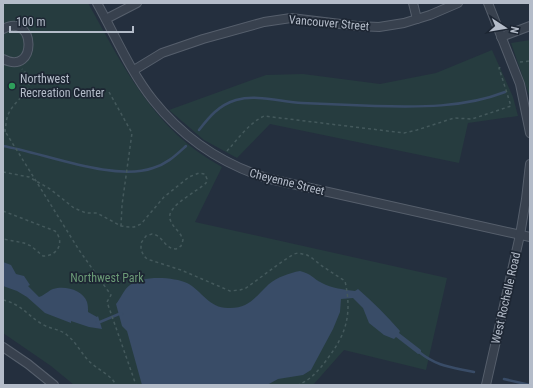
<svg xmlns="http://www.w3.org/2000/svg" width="533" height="388" viewBox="0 0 533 388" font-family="'Roboto Condensed',sans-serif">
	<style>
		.green { fill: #263c3f }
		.water { fill: #394c67 }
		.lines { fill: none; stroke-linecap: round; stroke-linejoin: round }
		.stream { stroke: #394c67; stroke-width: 2.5 }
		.minor-casing { stroke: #565f6c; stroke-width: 10 }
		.path { stroke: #44595c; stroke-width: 1.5; stroke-dasharray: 3 3; stroke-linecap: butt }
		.minor { stroke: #38414e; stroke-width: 8 }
		.leisure-dot { fill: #2e9e5b; stroke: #1d2633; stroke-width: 1.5 }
		.labels { text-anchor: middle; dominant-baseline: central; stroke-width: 3.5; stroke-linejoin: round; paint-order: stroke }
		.street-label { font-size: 12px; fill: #b4bcc9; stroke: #1d2633 }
		.poi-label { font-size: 12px; fill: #b4bcc9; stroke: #1d2633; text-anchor: start }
		.park-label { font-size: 12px; fill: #6b9a76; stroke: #1d2633 }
	</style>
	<rect width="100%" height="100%" fill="#242f3e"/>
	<g class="green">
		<path d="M3,3H88C125,69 153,129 222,167L195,222L447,278L426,370L344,350L313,385H74L51,366L3,333Z"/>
		<path d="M530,40V98L511,43Z"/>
		<path d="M492,50L513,97L518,116L468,123L459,163L270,124L237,158L204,140L169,110L266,75L303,74L380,84L436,73Z"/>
	</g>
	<g class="water">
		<path d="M3,262L11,265L16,274L24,276L30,285L28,286L39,297C45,295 48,291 53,289C65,285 83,290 87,302C88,305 88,309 88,312L97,317L98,316L102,329L89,327L71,321V323L45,313L27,297L17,291L3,286Z"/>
		<path d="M300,271C312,274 312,278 322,283C331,288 345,290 355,291L358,289C373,302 387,316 400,331L399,333L421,350V353L418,354L396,337L394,339L384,335L369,323L363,308L353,298L341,299L340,312L333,329L311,370L303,375L278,379L267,385H142L127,331L122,326L116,304C121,298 124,289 130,285C142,275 174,277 187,283C202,291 209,308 228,308C249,309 256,296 269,284C278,277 289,273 300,271Z"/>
	</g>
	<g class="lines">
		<g class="stream">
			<path d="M199,130C209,117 219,105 236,100C257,94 281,102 302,103C327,104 351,105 375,106C419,107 464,108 505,92"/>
			<path d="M3,146C44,153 114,182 153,168C167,164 176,155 186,146"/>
			<path d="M97,322H100L119,314H122"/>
			<path d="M419,352C438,367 451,367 474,372"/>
			<path d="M504,379L530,385"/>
		</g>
		<g class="minor-casing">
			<g id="minor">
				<path d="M97,3C115,35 130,71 153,100C184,139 223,165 270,179L530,237"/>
				<path d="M413,3L417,19"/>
				<path d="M488,3L520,84L530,133"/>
				<path d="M106,19L137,3"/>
				<path d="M3,29C36,11 38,77 3,59"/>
				<path d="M501,37L530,26"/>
				<path d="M134,70L162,53L203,39L264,22L291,18L357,26L379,27L404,23L430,15L458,3"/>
				<path d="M3,347L28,364L54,385"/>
				<path d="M486,385L520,235L526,199L530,164"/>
			</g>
		</g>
		<g class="path">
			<path d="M520,62L530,61"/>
			<path d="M109,92L132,133L122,205L121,226"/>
			<path d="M3,128L79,250L111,295L107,302L136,385"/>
			<path d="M5,132C6,125 6,117 10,111C18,96 41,87 22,69"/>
			<path d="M227,151C238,139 249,123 264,116L404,133L417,130L454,118L472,119L511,106L499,68L501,67"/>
			<path d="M3,172L29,177L50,189L74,208L86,213H97L121,226L129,227H134L141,224L164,197L189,177L199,173L205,174L207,179L206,183C198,191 166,206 170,219C172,227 181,232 183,240L181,246L176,249C164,249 163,235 152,234L146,236L141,243V250L144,256L147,259L181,270L230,291L240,290L246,288L283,261L294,254L298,253L307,255L312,258L322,266L345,281C352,313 347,333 328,358C320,369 312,379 298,385"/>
			<path d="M3,211L55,231C65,242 58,256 43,256L31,246L24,243L3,239"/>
			<path d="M3,300C21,304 27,315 42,324C50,329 60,329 67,335C77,343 82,355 91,363C100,371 111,375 116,385"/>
		</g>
		<use href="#minor" class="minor"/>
	</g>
	<circle class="leisure-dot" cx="12" cy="86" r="4"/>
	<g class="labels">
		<g class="street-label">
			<text transform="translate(329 23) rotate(5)">Vancouver Street</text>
			<text transform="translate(287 182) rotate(14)">Cheyenne Street</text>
			<text transform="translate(506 298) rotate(-77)">West Rochelle Road</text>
		</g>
		<g class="poi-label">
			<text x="20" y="79">Northwest<tspan x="20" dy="14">Recreation Center</tspan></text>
		</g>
		<g class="park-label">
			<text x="107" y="278">Northwest Park</text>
		</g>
	</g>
	<rect width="533" height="388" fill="none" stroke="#b4bcc9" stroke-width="8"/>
	<g transform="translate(505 28) rotate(102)" stroke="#1d2633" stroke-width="3" paint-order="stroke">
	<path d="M0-3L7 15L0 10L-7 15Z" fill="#b4bcc9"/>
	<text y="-6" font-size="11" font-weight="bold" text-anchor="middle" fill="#b4bcc9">N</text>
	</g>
	<path d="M10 26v6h123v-6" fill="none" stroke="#b4bcc9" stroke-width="2"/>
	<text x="16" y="26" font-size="12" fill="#b4bcc9" stroke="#1d2633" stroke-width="3" paint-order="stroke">100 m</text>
</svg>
